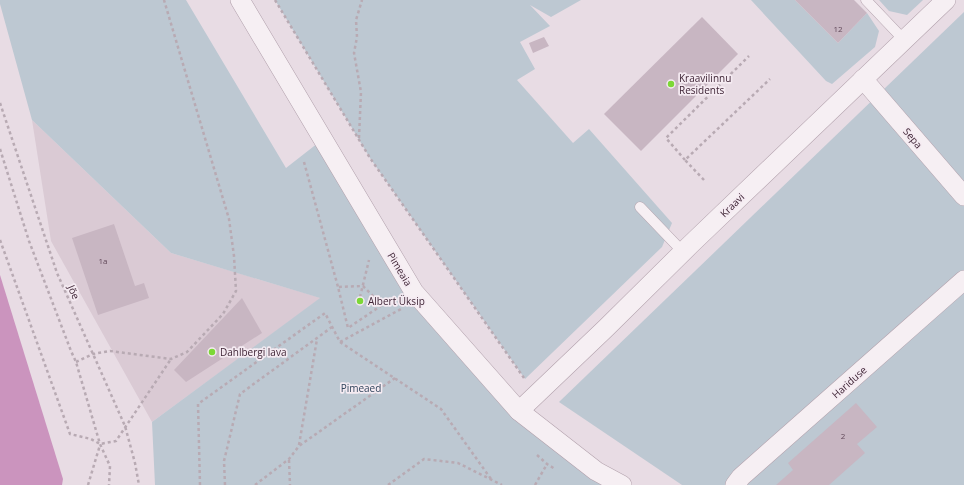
<svg xmlns="http://www.w3.org/2000/svg" width="964" height="485" viewBox="0 0 964 485" font-family="'Open Sans',sans-serif">
	<style>
		.built { fill: #dacad4 }
		.green { fill: #bdc8d2 }
		.water { fill: #cb94be }
		.building { fill: #c8b6c2 }
		.lines { fill: none; stroke-linecap: round; stroke-linejoin: round }
		.lane-casing { stroke: #b2a1ac; stroke-width: 11 }
		.street-casing { stroke: #b2a1ac; stroke-width: 20 }
		.path { stroke: #b8aab3; stroke-width: 2.5; stroke-dasharray: 3 3; stroke-linecap: butt }
		.lane { stroke: #f6eff3; stroke-width: 10 }
		.street { stroke: #f6eff3; stroke-width: 19 }
		.poi-dot { fill: #7cd836; stroke: #f5ebf2; stroke-width: 1.5 }
		.labels { text-anchor: middle; dominant-baseline: central; stroke-width: 3.5; stroke-linejoin: round; paint-order: stroke }
		.number-label { font-size: 8px; fill: #614959 }
		.poi-label { font-size: 10px; fill: #3f2536; stroke: #f5ebf2; text-anchor: start }
		.street-label { font-size: 10px; fill: #3f2536; stroke: #f5ebf2 }
		.park-label { font-size: 10px; fill: #31455c; stroke: #f5ebf2 }
	</style>
	<rect width="100%" height="100%" fill="#e8dce4"/>
	<path class="built" d="M32,120L171,253L321,298L152,422L51,241Z"/>
	<g class="green">
		<path d="M0,0H186L286,168L318,143L409,295L607,485H155L152,422L320,298L171,253L32,120L0,4Z"/>
		<path d="M275,0H581L551,17L530,5L550,26L520,42L535,69L517,80L573,143L589,129L672,223L662,247L525,379L370,158Z"/>
		<path d="M751,0H795L838,43L867,13L879,31L875,47L832,84L826,81Z"/>
		<path d="M879,0H923L907,15L889,11Z"/>
		<path d="M964,12V485H682L559,402Z"/>
	</g>
	<path class="water" d="M0,275L63,479L62,485H0Z"/>
	<g class="building">
		<path d="M795,0H854L867,13L838,43Z"/>
		<path d="M702,17L738,54L641,151L604,114Z"/>
		<path d="M544,37L549,46L533,53L529,43Z"/>
		<path d="M114,224L135,286L144,283L149,298L98,315L72,238Z"/>
		<path d="M242,298L262,333L186,382L174,370Z"/>
		<path d="M856,403L877,427L857,444L865,453L829,485H776L793,470L788,463Z"/>
	</g>
	<g class="lines">
		<g class="lane-casing">
			<g id="lane">
				<path d="M866,0L904,40"/>
				<path d="M640,207L683,252"/>
			</g>
		</g>
		<g class="street-casing">
			<g id="street">
				<path d="M240,0L414,292L519,411L596,471L622,485"/>
				<path d="M863,79L964,196"/>
				<path d="M519,411L606,328L690,245L946,0"/>
				<path d="M735,485L741,477L964,280"/>
			</g>
		</g>
		<g class="path">
			<path d="M275,0L370,158L524,378"/>
			<path d="M0,103L57,273L125,426L135,463L139,485"/>
			<path d="M359,138L361,92L354,53L357,37L356,20L362,0"/>
			<path d="M0,149L29,241L71,351L76,362L100,444L110,466L109,485"/>
			<path d="M685,160L666,138L749,56"/>
			<path d="M304,162L338,287"/>
			<path d="M704,180L685,160L770,79"/>
			<path d="M0,240L70,434L91,439L100,444L116,441L171,359"/>
			<path d="M360,297L369,260"/>
			<path d="M382,305L363,286L338,287L348,328L382,305L394,299"/>
			<path d="M340,342L441,409L491,479"/>
			<path d="M76,362L93,354L110,351L171,359L187,352L223,314L236,291L234,256L229,219L164,0"/>
			<path d="M299,445L317,339"/>
			<path d="M537,455L547,464L555,469"/>
			<path d="M289,460L290,485"/>
			<path d="M88,485L100,445"/>
			<path d="M200,485L198,404L325,313L340,342L401,309"/>
			<path d="M225,485L224,461L240,394L332,327"/>
			<path d="M255,485L289,459L299,446L395,378"/>
			<path d="M388,485L424,459L458,463L502,485"/>
			<path d="M535,485L547,464"/>
		</g>
		<use href="#lane" class="lane"/>
		<use href="#street" class="street"/>
	</g>
	<g class="poi-dot">
		<circle cx="671" cy="84" r="4"/>
		<circle cx="360" cy="301" r="4"/>
		<circle cx="212" cy="352" r="4"/>
	</g>
	<g class="labels">
		<g class="number-label">
			<text x="838" y="28">12</text>
			<text x="103" y="260">1a</text>
			<text x="843" y="435">2</text>
		</g>
		<g class="poi-label">
			<text x="679" y="78">Kraavilinnu<tspan x="679" dy="12">Residents</tspan></text>
			<text x="368" y="301">Albert Üksip</text>
			<text x="220" y="352">Dahlbergi lava</text>
		</g>
		<g class="street-label">
			<text transform="translate(913 138) rotate(50)">Sepa</text>
			<text transform="translate(732 205) rotate(-44)">Kraavi</text>
			<text transform="translate(400 269) rotate(59)">Pimeaia</text>
			<text transform="translate(74 292) rotate(66)">Jõe</text>
			<text transform="translate(849 382) rotate(-42)">Hariduse</text>
		</g>
		<g class="park-label">
			<text x="361" y="388">Pimeaed</text>
		</g>
	</g>
</svg>
